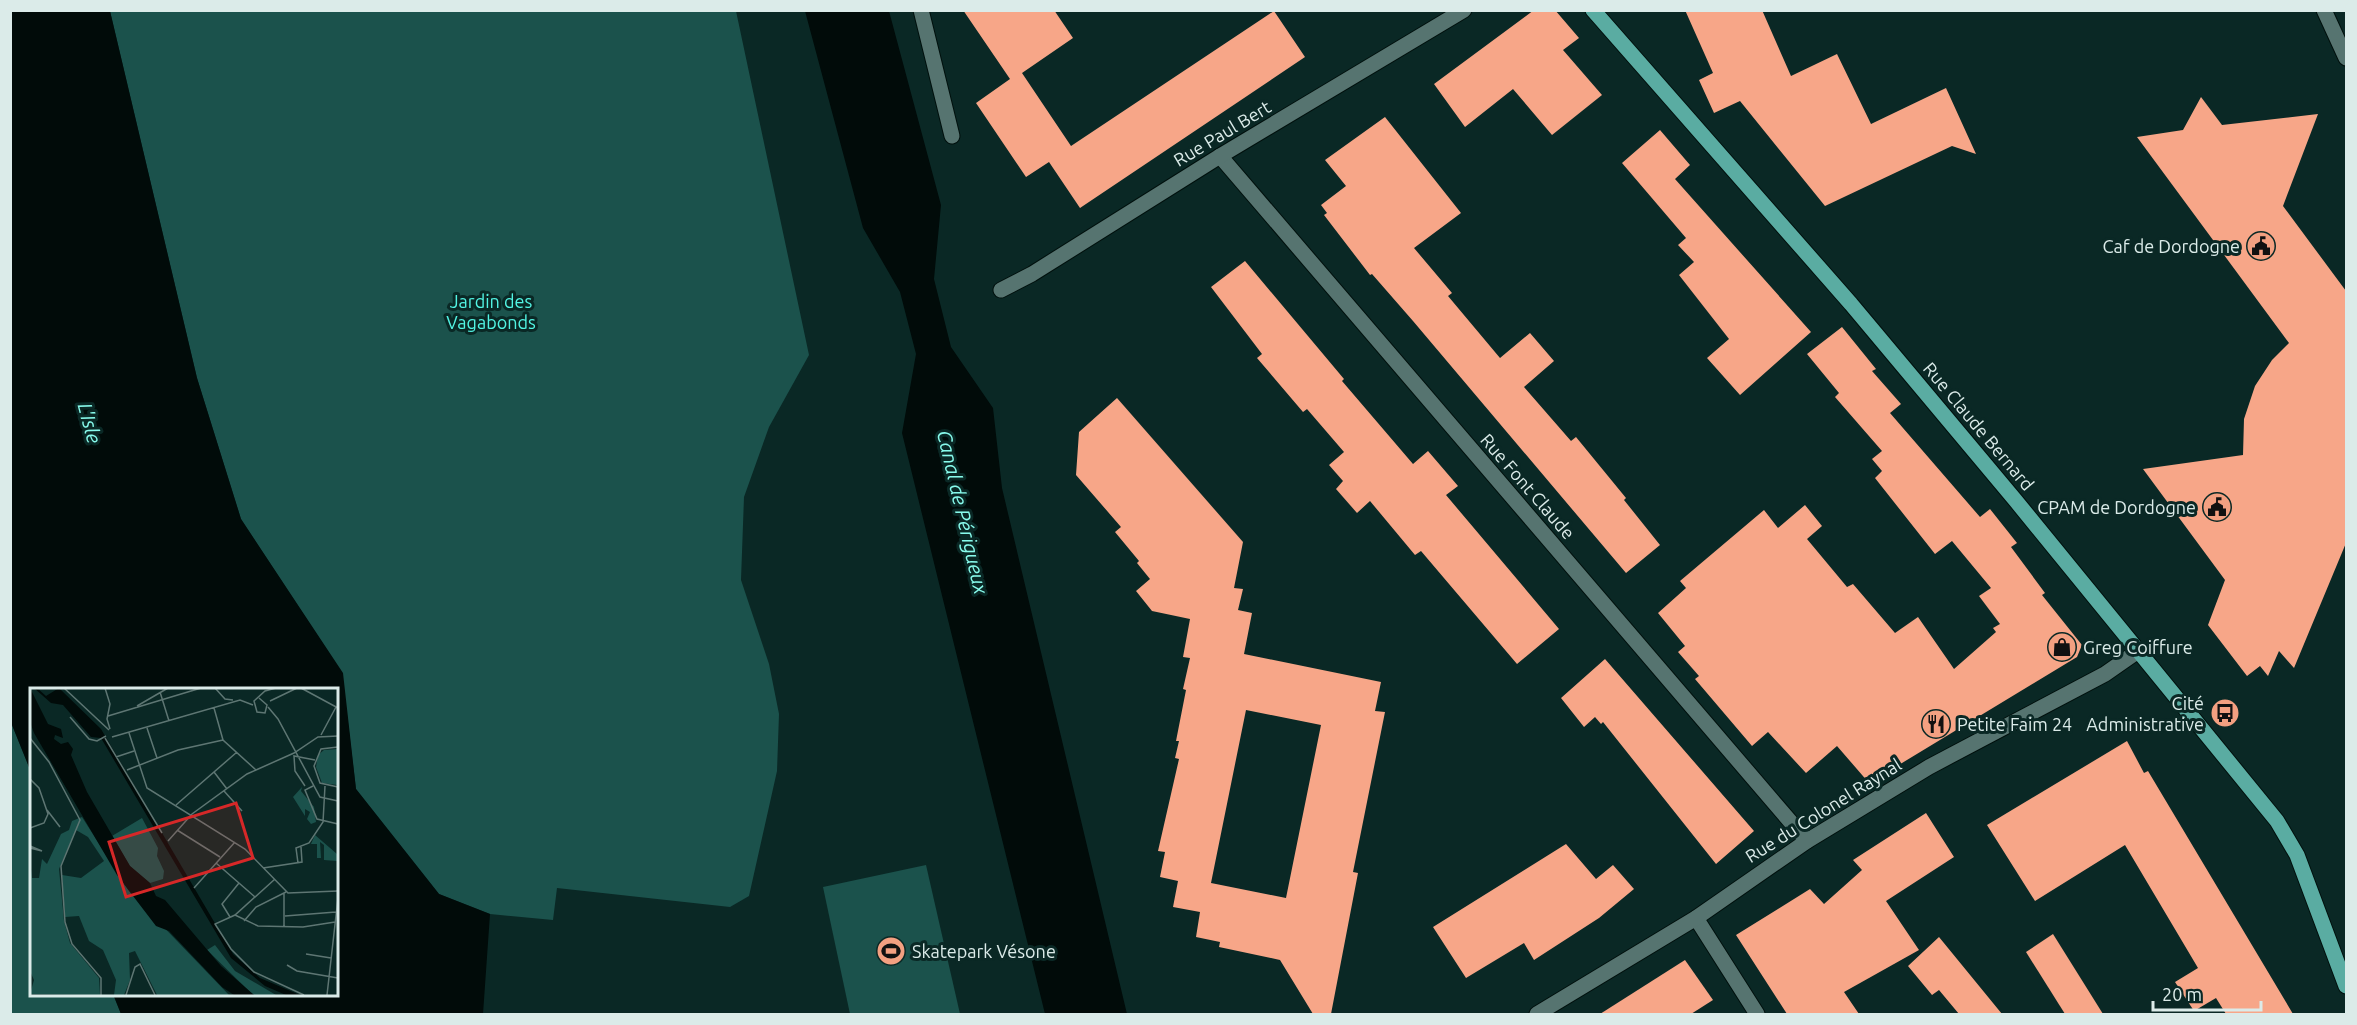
<svg xmlns="http://www.w3.org/2000/svg" width="2357" height="1025" viewBox="0 0 2357 1025" font-family="Ubuntu,sans-serif">
	<style>
		.green { fill: #1b524c }
		.water { fill: #010b09 }
		.building { fill: #f7a688; fill-rule: evenodd }
		.lines { fill: none; stroke-linecap: round; stroke-linejoin: round }
		.minor-casing { stroke: #00100d; stroke-width: 17 }
		.major-casing { stroke: #00100d; stroke-width: 17 }
		.minor { stroke: #567470; stroke-width: 15 }
		.major { stroke: #5aaca2; stroke-width: 15 }
		.labels { text-anchor: middle; dominant-baseline: central; stroke-width: 6; stroke-linejoin: round; paint-order: stroke }
		.street-label { font-size: 18px; fill: #dbebe9; stroke: #0a2825 }
		.poi-label { font-size: 18px; fill: #dbebe9; stroke: #0a2825; text-anchor: end }
		.park-label { font-size: 18px; fill: #52f4e3; stroke: #0a2825 }
		.water-label { font-size: 20px; font-style: italic; fill: #88fbec; stroke: #0a2825 }
		.inset-road { fill: none; stroke: #5e7673; stroke-width: 1.5 }
		.view { fill: #d62828; fill-opacity: 0.15; stroke: #d62828; stroke-width: 3 }
		.inset-edge { fill: none; stroke: #dbebe9; stroke-width: 3 }
	</style>
	<rect width="100%" height="100%" fill="#0a2825"/>
	<g class="green">
		<path d="M110,11H736L809,355L769,427L744,497L741,580L769,664L779,714L777,771L749,896L730,907L557,888L553,920L490,914L439,894L356,789L342,673L241,519L197,378Z"/>
		<path d="M10,720L31,772L32,994H113L121,1014H11Z"/>
		<path d="M926,865L960,1014H850L823,887Z"/>
	</g>
	<g class="water">
		<path d="M11,10L110,11L197,378L241,519L343,673L356,789L439,894L490,914L483,1014H121L113,994H336V689H32L31,772L10,720Z"/>
		<path d="M805,11H889L941,205L934,279L951,347L993,408L1002,488L1127,1014H1045L902,433L916,354L900,292L863,228Z"/>
	</g>
	<g class="building">
		<path d="M963,10H1054L1073,38L1022,73L1071,146L1274,11L1305,57L1080,208L1049,162L1026,177L976,103L1010,79Z"/>
		<path d="M1534,10H1555L1579,38L1563,50L1602,95L1552,135L1513,89L1465,127L1434,84Z"/>
		<path d="M1685,10H1762L1791,76L1837,54L1871,124L1946,88L1976,154L1952,146L1825,206L1740,101L1714,113L1699,80L1713,73Z"/>
		<path d="M2201,97L2222,125L2318,114L2283,206L2346,291V543L2294,668L2279,651L2268,676L2260,666L2247,676L2208,625L2225,580L2143,469L2243,455L2244,419L2255,386L2272,360L2289,343L2137,137L2183,130Z"/>
		<path d="M1385,117L1461,213L1414,248L1452,293L1448,296L1500,358L1530,333L1554,361L1524,387L1571,441L1576,437L1626,498L1624,500L1660,545L1626,573L1413,321L1372,274L1370,275L1324,215L1327,213L1321,205L1346,186L1325,160Z"/>
		<path d="M1660,130L1690,165L1675,179L1811,332L1740,395L1707,358L1729,339L1679,275L1694,262L1678,245L1686,238L1622,163Z"/>
		<path d="M1245,261L1344,379L1342,381L1413,464L1428,451L1458,486L1446,495L1559,629L1517,664L1421,551L1415,555L1370,501L1357,513L1336,489L1343,481L1329,465L1344,452L1307,409L1303,412L1257,358L1262,354L1211,287Z"/>
		<path d="M1842,327L1876,369L1872,371L1901,404L1890,413L1980,517L1990,509L2017,543L2011,547L2045,593L2042,595L2082,645L2077,657L1869,783L1837,746L1806,773L1768,732L1752,746L1695,679L1699,676L1678,652L1685,646L1658,613L1686,588L1680,581L1764,510L1778,528L1805,505L1822,526L1807,539L1847,587L1853,584L1895,633L1918,617L1954,669L1996,632L1993,628L2000,624L1979,596L1991,588L1952,541L1935,554L1875,478L1882,471L1872,459L1882,451L1835,397L1839,393L1807,354Z"/>
		<path d="M1117,398L1243,542L1234,588L1243,589L1238,610L1252,613L1244,654L1381,682L1375,711L1385,712L1353,872L1358,873L1331,1014H1313L1280,960L1219,947L1220,942L1196,937L1200,912L1173,907L1178,881L1160,877L1165,852L1158,851L1179,759L1175,758L1179,741H1176L1186,690L1183,689L1190,658L1183,657L1190,619L1152,611L1136,591L1150,579L1137,563L1139,561L1115,532L1121,527L1076,475L1079,432ZM1246,710L1321,725L1286,898L1211,883Z"/>
		<path d="M1605,659L1754,831L1716,864L1603,722L1601,724L1595,717L1584,727L1561,698Z"/>
		<path d="M2127,741L2144,773L2148,771L2293,1014H2226L2216,998L2194,1011L2175,982L2198,968L2125,845L2035,901L1987,825Z"/>
		<path d="M1926,813L1954,857L1886,901L1919,950L1844,992L1859,1014H1787L1736,935L1810,889L1824,904L1862,870L1853,860Z"/>
		<path d="M1566,844L1596,879L1613,865L1634,889L1599,918L1534,960L1524,943L1466,978L1433,927Z"/>
		<path d="M2053,934L2103,1014H2065L2026,952Z"/>
		<path d="M1939,937L2002,1014H1959L1939,990L1932,995L1908,966Z"/>
		<path d="M1685,960L1713,1000L1691,1014H1600Z"/>
	</g>
	<g class="lines">
		<g class="minor-casing">
			<g id="minor">
				<path d="M921,10L952,136"/>
				<path d="M2324,10L2346,58"/>
				<path d="M1220,156L1807,841"/>
				<path d="M1001,290L1032,274L1220,156L1464,10"/>
				<path d="M1696,918L1757,1014"/>
				<path d="M1537,1014L1696,918L1807,841L1929,767L2105,674L2138,651"/>
			</g>
		</g>
		<g class="major-casing">
			<path id="major" d="M1593,10L1851,304L2016,501L2277,821L2297,855L2346,986"/>
		</g>
		<use href="#minor" class="minor"/>
		<use href="#major" class="major"/>
	</g>
	<defs>
		<g id="civic-disc" transform="scale(1.5)"><circle r="9.5" fill="#f3a081" stroke="#0a2825"/><path d="M-.6-6.5H3V-4.5H.6V-3L4-1V1h2V6H-6V1h2V-1L-.6-3ZM-1.2 2.5V6h2.4V2.5Z" fill="#111"/></g>
		<g id="shop-disc" transform="scale(1.5)"><circle r="9.5" fill="#f3a081" stroke="#0a2825"/><path d="M-5-2.5h2.3a2.7 3.5 0 0 1 5.4 0H5L5.5 6h-11ZM-1.5-2.5h3a1.5 2.3 0 0 0-3 0Z" fill="#111"/></g>
		<g id="bus-disc" transform="scale(1.5)"><circle r="9.5" fill="#f3a081" stroke="#0a2825"/><path d="M-5-6H5V4H4V6H2V4H-2V6H-4V4H-5ZM-3.5-4V0h7V-4ZM-3.5 1.2v1.5H-2V1.2ZM2 1.2v1.5H3.5V1.2Z" fill="#111"/></g>
		<g id="restaurant-disc" transform="scale(1.5)"><circle r="9.5" fill="#f3a081" stroke="#0a2825"/><path d="M-5-6h1v4h1v-4h1v4h1v-4h1v5L-1.5 .5V6h-2V.5L-5-1ZM5-6V6H3V1.5H1.5Q1.5-4 5-6Z" fill="#111"/></g>
		<g id="stadium-disc" transform="scale(1.5)"><circle r="9.5" fill="#f3a081" stroke="#0a2825"/><path d="M0-5a6.5 5 0 1 0 0 10a6.5 5 0 1 0 0-10ZM-3.5-1.8h7v3.6h-7Z" fill="#111"/></g>
	</defs>
	<g fill-rule="evenodd">
		<use href="#civic-disc" x="2261" y="246"/>
		<use href="#civic-disc" x="2217" y="507"/>
		<use href="#shop-disc" x="2062" y="647"/>
		<use href="#bus-disc" x="2225" y="713"/>
		<use href="#restaurant-disc" x="1936" y="724"/>
		<use href="#stadium-disc" x="891" y="951"/>
	</g>
	<g class="labels">
		<g class="street-label">
			<text transform="translate(1222 133) rotate(-31)">Rue Paul Bert</text>
			<text transform="translate(1979 426) rotate(50)">Rue Claude Bernard</text>
			<text transform="translate(1528 486) rotate(49)">Rue Font Claude</text>
			<text transform="translate(1823 810) rotate(-32)">Rue du Colonel Raynal</text>
		</g>
		<g class="poi-label">
			<text x="2240" y="246">Caf de Dordogne</text>
			<text x="2196" y="507">CPAM de Dordogne</text>
			<text x="2083" y="647" text-anchor="start">Greg Coiffure</text>
			<text x="2204" y="703">Cité<tspan x="2204" dy="21">Administrative</tspan></text>
			<text x="1957" y="724" text-anchor="start">Petite Faim 24</text>
			<text x="912" y="951" text-anchor="start">Skatepark Vésone</text>
		</g>
		<g class="park-label">
			<text x="491" y="301">Jardin des<tspan x="491" dy="21">Vagabonds</tspan></text>
		</g>
		<g class="water-label">
			<text transform="translate(90 423) rotate(75)">L'Isle</text>
			<text transform="translate(963 512) rotate(77)">Canal de Périgueux</text>
		</g>
	</g>
	<g transform="translate(30 688)">
		<rect width="308" height="308" fill="#0a2825"/>
		<path d="M307,61V97L292,95L286,79L288,67L294,62ZM272,99L271,103L284,119L286,134L281,136L277,131L280,124L275,121V128L263,109ZM52,129L99,203L199,307H127L105,263L99,265L100,292L94,307H84L86,292L73,262L59,253L49,228L35,229L32,187L51,190L74,173L58,149L46,142L29,181L34,233L40,255L69,290L70,307L0,306L4,292L0,283V173L2,190H9L12,171L17,176L31,146L39,142L42,133ZM112,130L128,160L127,168L134,183L133,191L120,195L100,178L82,148ZM285,147L307,166V173L294,172V157L290,154L291,170H287V156H281ZM185,257L205,283L246,307H224L219,303L177,262Z" fill="#1b524c"/>
		<path d="M0,0L18,36L31,41L33,50L25,47L24,51L31,56L38,54L43,61L41,67L57,104L100,178L120,195L126,208L135,212L191,278L224,307H204L192,299L139,243L126,238L87,187L4,45L0,34ZM4,0H7L16,8L29,0L71,41L203,266L230,290L270,307H256L235,298L201,270L71,50L61,49L33,17L21,15Z" fill="#010b09"/>
		<path class="inset-road" d="M34,0L79,42M75,0L80,16L77,31L80,41M185,0L195,11L203,12M271,0L308,20M130,4L139,33M229,10L237,17L235,25L227,24L224,13L235,3L246,0M240,13L267,0M107,18L138,0M238,19L248,31L290,109L308,113M184,20L193,52L226,82M78,28L171,0M40,29L59,51L67,53L76,48M117,40L127,70M99,45L117,100L215,161L258,205L308,203M291,47L306,19M82,49L210,12L223,17M0,50L19,74L50,132L31,178L35,234L42,256L71,290V307M75,50L132,145M308,59L291,61L284,78L290,95L308,99M86,69L104,63M97,82L148,62L193,52M184,84L197,101M0,91L9,100L18,126L14,135L0,140M275,98L265,83L264,68L285,72M283,98L275,102L287,131L308,136M194,103L212,123M146,117L207,64M17,122L30,139M147,142L190,169M138,153L162,126L217,86L264,65L288,49L308,48M0,158L12,163L0,160M186,175L225,209M268,175L266,160L279,155L293,134L295,98M233,180L272,174L271,159M245,191L205,227L185,236L201,261L224,284L274,307M164,200L205,154M254,205V239M205,227L228,238L273,239L305,234M255,228L306,224M200,229L192,216L209,195M214,233L226,219L256,204M276,266L301,270M257,277L267,283L308,290M96,307L105,279L110,276L125,307M297,307L308,210"/>
		<path class="view" d="M206,115L223,170L96,209L79,154Z"/>
		<rect width="308" height="308" class="inset-edge"/>
	</g>
	<rect width="2357" height="1025" fill="none" stroke="#dbebe9" stroke-width="24"/>
	<path d="M2153 1001v9h108v-9" fill="none" stroke="#dbebe9" stroke-width="3"/>
	<text x="2162" y="1001" font-size="18" fill="#dbebe9" stroke="#0a2825" stroke-width="4.5" paint-order="stroke">20 m</text>
</svg>
